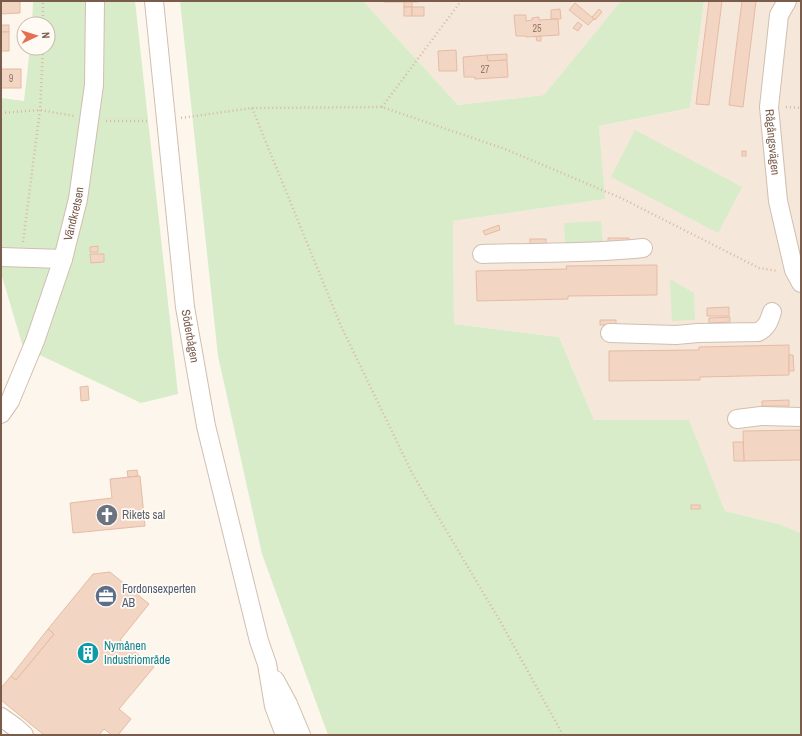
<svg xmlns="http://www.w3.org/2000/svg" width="802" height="736" viewBox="0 0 802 736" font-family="'Archivo Narrow',sans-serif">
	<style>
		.residential { fill: #f5e8da }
		.green { fill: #d8ecc9 }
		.building { fill: #f3d5c3; stroke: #e6bba3 }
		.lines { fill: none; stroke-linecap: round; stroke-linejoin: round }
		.minor-casing { stroke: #d1beb0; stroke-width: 20 }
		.path { stroke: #d9b8a5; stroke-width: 2.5; stroke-dasharray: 1 3; stroke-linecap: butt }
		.minor { stroke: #fff; stroke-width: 18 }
		.labels { text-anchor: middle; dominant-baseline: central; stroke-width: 3.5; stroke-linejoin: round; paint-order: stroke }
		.number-label { font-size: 10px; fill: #987a6a }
		.street-label { font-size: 12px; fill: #7a5c4d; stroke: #fffaf3 }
		.worship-label { font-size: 12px; fill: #5b616d; stroke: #fffaf3; text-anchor: start }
		.service-label { font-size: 12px; fill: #4e5e75; stroke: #fffaf3; text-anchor: start }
		.culture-label { font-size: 12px; fill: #0d838f; stroke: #fffaf3; text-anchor: start }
	</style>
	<rect width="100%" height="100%" fill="#fdf6ec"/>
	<g class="residential">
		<path d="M363,1H621L544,95L458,105Z"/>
		<path d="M704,1H801V533L779,524L725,511L688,420H594L559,337L454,324L453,221L604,199L599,126L690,108Z"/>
	</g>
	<g class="green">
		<path d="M33,1H135L178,394L141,403L23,347L1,273V98L24,101L30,48H48V24H32Z"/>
		<path d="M180,1H363L458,105L544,95L621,1H704L690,108L599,126L605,199L453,221L454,324L559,337L594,420H689L725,511L779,524L801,533V735H328L262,554L218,356Z"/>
		<path d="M635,130L742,187L718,233L611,177Z"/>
		<path d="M601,221L603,243L565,245L564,223Z"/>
		<path d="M670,279L694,293L695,320L672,321Z"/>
	</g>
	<g class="building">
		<path d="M1,1H20V13L1,14Z"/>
		<rect x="384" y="1" width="34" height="1"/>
		<path d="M709,1H722L709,105L696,104Z"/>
		<path d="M742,1H756L743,107L729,105Z"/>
		<rect x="404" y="2" width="8" height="5"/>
		<path d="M575,3L594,19L588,25L569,10Z"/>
		<rect x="404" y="7" width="8" height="9"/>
		<rect x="412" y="7" width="12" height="9"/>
		<path d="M560,9L561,19H551V10Z"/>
		<path d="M599,9L602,12L595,20L592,17Z"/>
		<path d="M514,15H526V21L532,20V18L539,17V20L558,19L559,35L526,37V36H516Z"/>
		<path d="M578,22L582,25L578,31L573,28Z"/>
		<rect x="1" y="25" width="8" height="7"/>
		<rect x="1" y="32" width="8" height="19"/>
		<path d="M541,36V41H537L536,37Z"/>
		<path d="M456,50L457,71H439L438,51Z"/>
		<path d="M507,54V60L488,61L487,55Z"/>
		<path d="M487,55L488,61L507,60L508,77L475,79V77H464L463,57Z"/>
		<rect x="1" y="69" width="20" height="19"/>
		<rect x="742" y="151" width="4" height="5"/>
		<path d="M499,225L500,230L485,235L483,231Z"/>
		<path d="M608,238H629L630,243H608Z"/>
		<rect x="530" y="239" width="16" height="5"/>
		<path d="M98,246V252H90V247Z"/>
		<path d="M90,254H104V262L91,263Z"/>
		<path d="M657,265V295L568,296V299L477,301L476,271L567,269L566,266Z"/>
		<path d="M729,307V316H707V308Z"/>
		<path d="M730,317V322L709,323V318Z"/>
		<rect x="600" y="320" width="16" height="5"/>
		<path d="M789,345V375L700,377V380L609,381V351L699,350V347Z"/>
		<path d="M789,355H793L794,371H789Z"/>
		<path d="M88,386L89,400L81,401L80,387Z"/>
		<path d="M789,400V406H762V401Z"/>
		<path d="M801,430V460L744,461L743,431Z"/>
		<path d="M733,442H743L744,461H734Z"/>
		<path d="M137,470L138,476L128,477L127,471Z"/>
		<path d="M140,476L145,526L73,533L70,503L112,498L110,479Z"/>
		<rect x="691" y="505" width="9" height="4"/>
		<path d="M110,572L149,604L120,640L154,667L119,709L131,719L118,735H112L104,729L99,735H44L1,700V688L11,676L16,680L54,634L48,629L93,574Z"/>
		<path d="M48,629L54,634L16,680L11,676Z"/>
	</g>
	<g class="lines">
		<g class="minor-casing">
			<g id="minor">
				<path id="s1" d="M154,1L185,307L206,426L259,641L267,664L274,706L285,735"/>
				<path id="s2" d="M787,1L779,15L769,107L778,201L794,270L801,283"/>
				<path d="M482,254C536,252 590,254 643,248"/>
				<path d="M1,257L63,259"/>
				<path d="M610,333L676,335L698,333L758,332C767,328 769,321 772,312"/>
				<path id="s3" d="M1,414L10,401L35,341L63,259L78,199L94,85L95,1"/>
				<path d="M737,419L761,416L801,417"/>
				<path d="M275,680L288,704L301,735"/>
				<path d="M1,717L15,727L24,735"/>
			</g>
		</g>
		<g class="path">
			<path d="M43,24V1"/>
			<path d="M382,107L461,1"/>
			<path d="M786,107L801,108"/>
			<path d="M252,108L341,326L412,473L500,621L563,735"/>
			<path d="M1,113L40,110L74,116"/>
			<path d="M181,118L252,108L382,107L505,149L621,198L759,268L778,271"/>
			<path d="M106,121H149"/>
			<path d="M23,242L40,110L43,48"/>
		</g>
		<use href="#minor" class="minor"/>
	</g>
	<defs>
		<g id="church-disc" transform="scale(1.15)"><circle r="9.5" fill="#6b7280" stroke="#fffaf3"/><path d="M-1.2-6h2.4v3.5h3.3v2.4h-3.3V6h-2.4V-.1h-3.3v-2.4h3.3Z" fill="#fff"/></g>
		<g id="office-disc" transform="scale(1.15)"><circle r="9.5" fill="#5c6f8a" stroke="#fffaf3"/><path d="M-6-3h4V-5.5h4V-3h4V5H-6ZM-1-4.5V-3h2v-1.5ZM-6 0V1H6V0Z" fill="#fff"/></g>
		<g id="building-disc" transform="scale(1.15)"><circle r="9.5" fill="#0f9aa8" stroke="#fffaf3"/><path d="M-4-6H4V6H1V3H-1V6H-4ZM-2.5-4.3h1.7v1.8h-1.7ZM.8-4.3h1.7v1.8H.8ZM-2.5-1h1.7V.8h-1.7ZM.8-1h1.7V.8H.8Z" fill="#fff"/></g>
	</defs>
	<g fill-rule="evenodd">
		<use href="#church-disc" x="107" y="515"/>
		<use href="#office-disc" x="106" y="596"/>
		<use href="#building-disc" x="88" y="653"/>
	</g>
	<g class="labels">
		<g class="number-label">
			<text x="537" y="28">25</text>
			<text x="485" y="69">27</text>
			<text x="11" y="78">9</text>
		</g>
		<g class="street-label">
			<text stroke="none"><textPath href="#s2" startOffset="144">Rågångsvägen</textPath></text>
			<text stroke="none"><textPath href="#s3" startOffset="214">Vändkretsen</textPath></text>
			<text stroke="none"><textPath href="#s1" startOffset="337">Söderbågen</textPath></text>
		</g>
		<g class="worship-label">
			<text x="122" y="515">Rikets sal</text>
		</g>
		<g class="service-label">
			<text x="122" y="589">Fordonsexperten<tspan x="122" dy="14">AB</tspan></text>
		</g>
		<g class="culture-label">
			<text x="104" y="646">Nymånen<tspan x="104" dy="14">Industriområde</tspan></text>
		</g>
	</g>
	<rect width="802" height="736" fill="none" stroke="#7a5c4d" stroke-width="4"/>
	<g transform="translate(36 36) rotate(86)"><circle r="19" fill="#fffaf3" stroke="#cabbb1"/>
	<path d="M0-3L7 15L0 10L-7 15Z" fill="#e76f51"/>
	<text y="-6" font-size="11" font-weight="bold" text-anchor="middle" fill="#7a5c4d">N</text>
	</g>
</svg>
